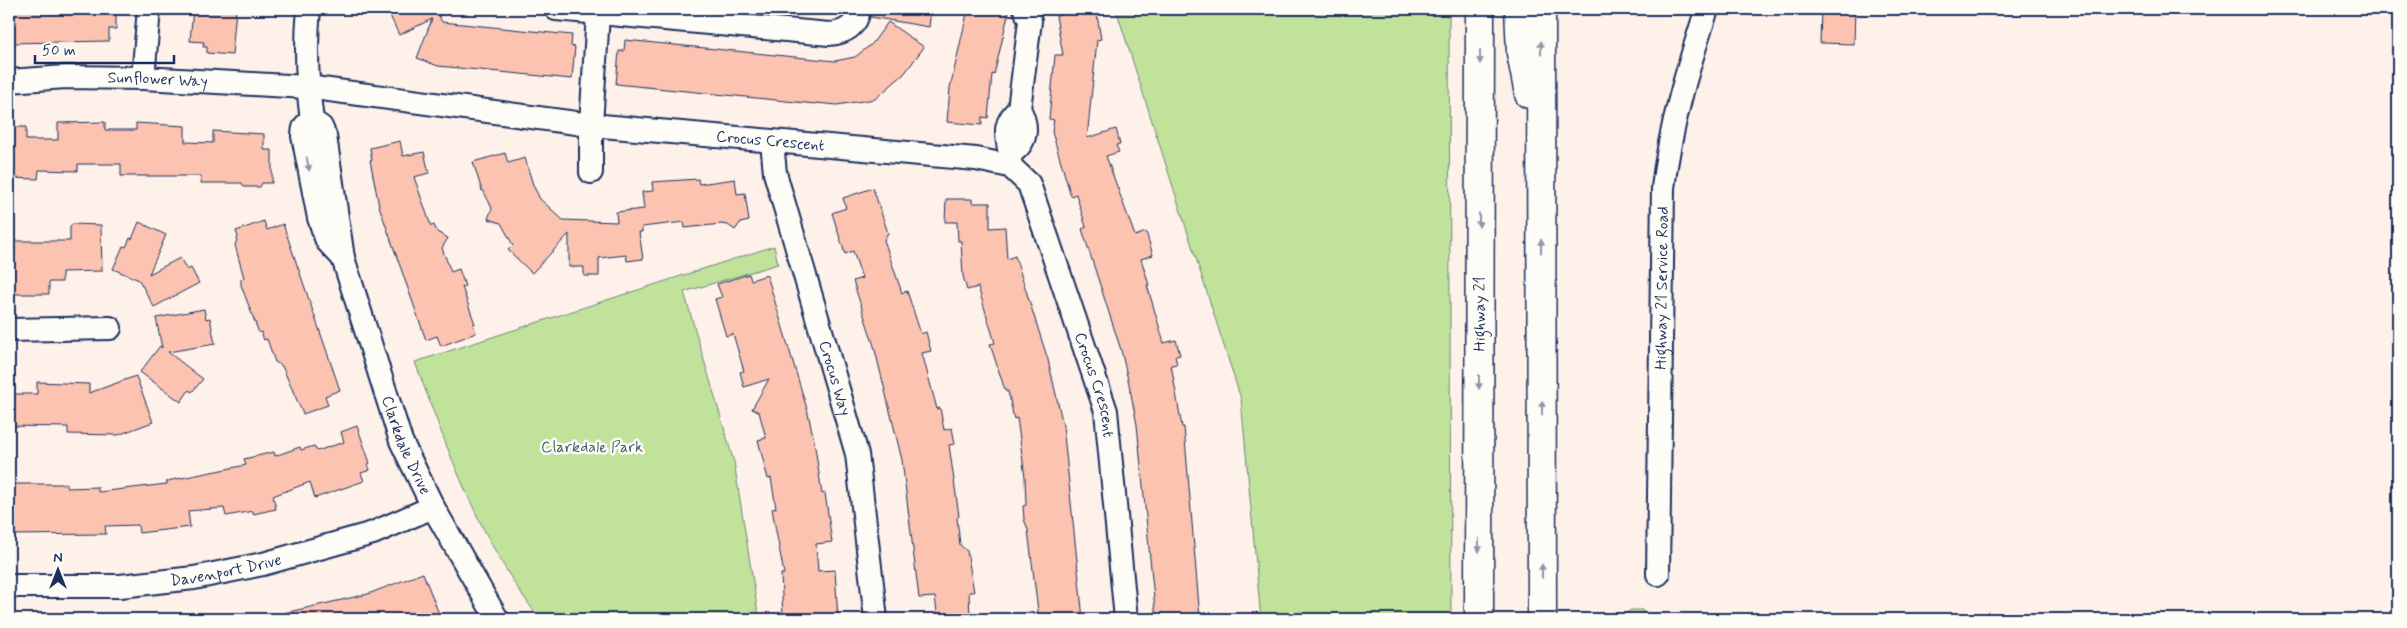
<svg xmlns="http://www.w3.org/2000/svg" width="2407" height="628" viewBox="0 0 2407 628" font-family="Mynerve,sans-serif">
	<style>
		.green { fill: #c0e29b; stroke: #6e887c }
		.building { fill: #fbc3b0; stroke: #1b2f5e }
		.lines { fill: none; stroke-linecap: round; stroke-linejoin: round }
		.minor-casing { stroke: #1b2f5e; stroke-width: 26 }
		.major-casing { stroke: #1b2f5e; stroke-width: 31 }
		.minor { stroke: #fdfcf7; stroke-width: 22 }
		.major { stroke: #fdfcf7; stroke-width: 28 }
		.oneway { fill: #8c96aa }
		.labels { text-anchor: middle; dominant-baseline: central; stroke-width: 5; stroke-linejoin: round; paint-order: stroke }
		.street-label { font-size: 16px; fill: #1b2f5e; stroke: #fdfcf7 }
		.park-label { font-size: 16px; fill: #445c6d; stroke: #fdfcf7 }
	</style>
	<rect width="100%" height="100%" fill="#fdf1e9"/>
	<filter id="ink" filterUnits="userSpaceOnUse"><feTurbulence type="fractalNoise" baseFrequency=".02" numOctaves="2"/><feDisplacementMap in="SourceGraphic" scale="10" xChannelSelector="R" yChannelSelector="G"/><feConvolveMatrix kernelMatrix="1 2 1 2 8 2 1 2 1" color-interpolation-filters="sRGB"/></filter>
	<g filter="url(#ink)">
		<g class="green">
			<path d="M1116,9H1449L1451,619H1261L1241,399Z"/>
			<path d="M774,246L778,264L684,292L734,462L759,619H540C481,544 448,451 415,362Z"/>
			<path d="M1631,610H1642L1647,619H1616Z"/>
		</g>
		<g class="building">
			<path d="M9,9H116V29H109V41L9,43Z"/>
			<path d="M193,9H236L232,55L207,53V47H203L204,42L190,41Z"/>
			<path d="M387,9H454L439,16L442,22L572,35L571,46L575,47L572,79L438,66L417,58L432,19L399,35Z"/>
			<path d="M872,9H931L929,27L871,17Z"/>
			<path d="M968,9H1004L1009,11L994,75L992,74L988,118L982,117V125L947,122L950,88Z"/>
			<path d="M1060,9H1096L1101,39L1097,40L1087,138L1116,129L1120,144L1116,145L1119,152L1106,156L1135,236L1146,232L1153,255L1141,259L1149,285H1147L1164,343L1176,340L1180,355L1175,356L1177,364L1171,365L1182,427H1184L1200,619H1156L1137,425L1129,384L1121,350L1082,229L1086,227L1076,194L1071,196L1052,132L1054,120L1049,119L1055,55H1063L1056,16L1061,15Z"/>
			<path d="M1821,9H1855L1854,44L1820,43Z"/>
			<path d="M888,22L924,47L904,74L875,99L837,105L816,103V104L616,84L619,51H624L625,40L835,61L855,57L872,44Z"/>
			<path d="M105,122V130H136V123L185,126V142L213,143V131L264,134V150H272V183H262L260,187H244L242,183H201V176H121V164H78V171L39,170L38,179L9,178V127H26V140H58V123Z"/>
			<path d="M400,141L403,156L424,152L429,173L414,177L431,226L434,225L437,232L448,238L442,248L451,272L459,269L465,286L462,287L475,324H473L476,333L441,346L437,336L426,340L379,206L370,160H372L370,148Z"/>
			<path d="M505,153L508,163L525,158L533,185L540,199L563,220L617,222L616,212L644,209L642,192L653,191L652,182L698,179L699,184L735,179L737,194L745,193L749,221L740,223L735,230L728,225L721,224L685,228L684,222L642,227V232H639L643,259L627,261L626,255L599,258V276H584V267H569V234L532,273L508,250L513,245L501,223L488,219L492,208L483,190L482,191L473,162Z"/>
			<path d="M873,188L888,233L884,240L902,293L907,291L921,334L926,332L931,351L922,353L937,409L940,408L944,430L952,428L955,444L949,445L959,516L957,518L960,545L967,551L974,592H969L970,619H938L935,597L919,598L902,460L874,346L853,281L862,278L853,251L845,254L832,213L846,208L843,198Z"/>
			<path d="M946,199H972V203H990V228L1005,227L1007,259L1015,256L1022,278L1048,360L1063,425L1083,619H1039L1028,530L1024,519L1023,506L1026,505L1025,477L1017,418L1014,419L1008,391L1006,392L1003,384L990,344L995,343L978,287L967,290L963,276L961,241H958L957,222H945Z"/>
			<path d="M264,221L267,230L283,224L340,390L325,396L328,405L303,414L282,366L275,362L267,339L264,340L261,332L259,333L241,285V279L244,278L235,245L238,237L236,231Z"/>
			<path d="M139,222L166,235L149,274L180,258L187,270L191,268L199,283L154,307L139,280L113,269L123,246L126,247L130,238L132,239Z"/>
			<path d="M72,224L101,225L102,271L62,272V282H49V294H9V241H70V227Z"/>
			<path d="M749,274L751,280L767,275L807,409L814,440L822,494L825,493L832,542L816,544L818,571L835,570L838,619L783,618L781,574H784L772,509L776,508L771,478L768,479L758,440L766,438L759,412L752,409L769,379L744,387L740,372L744,371L733,334L726,336L715,299L722,297L717,284Z"/>
			<path d="M204,309L206,319L210,318L215,344L168,352L203,379L192,392L189,390L181,402L140,372L160,346L162,348L156,318Z"/>
			<path d="M136,376L153,422L118,435L68,434V427L9,426V394H37V382L89,384V393Z"/>
			<path d="M357,426L370,463L368,464L370,470L361,473L364,481L315,498L310,482L273,496L276,509L253,514V511L226,516L224,508L188,511L190,527L139,533L138,525L105,526L106,534L9,535V484H67V488L98,487V492L167,484V481L246,465L244,459L274,452L275,456L300,447L301,450L314,446L317,451L344,442L341,432Z"/>
			<path d="M423,573L441,619H285L284,613L368,594Z"/>
		</g>
		<g class="lines">
			<g class="minor-casing">
				<g id="minor">
					<path id="s1" d="M309,9C305,47 307,83 312,121L321,127L325,136L343,258L401,441L433,507L497,619"/>
					<path d="M556,9L829,34C845,33 857,26 859,9"/>
					<path d="M143,78L149,9"/>
					<path id="s2" d="M9,81L66,77L143,78L307,87L591,125L976,159L1010,166L1029,184L1106,411L1126,619"/>
					<path d="M312,121C305,124 303,127 303,136L319,218L327,241L343,258"/>
					<path id="s3" d="M772,142L775,173L857,454L876,619"/>
					<path d="M1011,153C1028,142 1028,125 1019,109L1030,21L1025,9"/>
					<path d="M1010,165C1012,143 997,128 1019,109"/>
					<path d="M591,172V125L598,14"/>
					<path d="M9,330L110,328"/>
					<path id="s4" d="M1658,574L1663,188C1670,127 1688,67 1707,9"/>
					<path id="s5" d="M9,586H120L194,578L263,564L373,533L433,507"/>
				</g>
			</g>
			<g class="major-casing">
				<g id="major">
					<path d="M1519,9L1521,53L1529,94"/>
					<path d="M1541,9L1542,619"/>
					<path id="s6" d="M1479,619L1480,9"/>
				</g>
			</g>
			<use href="#minor" class="minor"/>
			<use href="#major" class="major"/>
		</g>
		<defs><path id="oneway-solid" d="M-6-.8H1V-3.2L6.5 0L1 3.2V.8H-6Z" transform="scale(1.25)"/></defs>
		<g class="oneway">
			<use href="#oneway-solid" transform="translate(1541 48) rotate(-90)"/>
			<use href="#oneway-solid" transform="translate(1480 57) rotate(90)"/>
			<use href="#oneway-solid" transform="translate(308 164) rotate(79)"/>
			<use href="#oneway-solid" transform="translate(1479 220) rotate(90)"/>
			<use href="#oneway-solid" transform="translate(1541 246) rotate(-90)"/>
			<use href="#oneway-solid" transform="translate(1479 382) rotate(90)"/>
			<use href="#oneway-solid" transform="translate(1542 408) rotate(-90)"/>
			<use href="#oneway-solid" transform="translate(1479 545) rotate(90)"/>
			<use href="#oneway-solid" transform="translate(1542 571) rotate(-90)"/>
		</g>
	</g>
	<g class="labels">
		<g class="street-label">
			<text stroke="none"><textPath href="#s2" startOffset="149">Sunflower Way</textPath></text>
			<text stroke="none"><textPath href="#s2" startOffset="765">Crocus Crescent</textPath></text>
			<text stroke="none"><textPath href="#s4" startOffset="286">Highway 21 Service Road</textPath></text>
			<text stroke="none"><textPath href="#s6" startOffset="305">Highway 21</textPath></text>
			<text stroke="none"><textPath href="#s3" startOffset="245">Crocus Way</textPath></text>
			<text stroke="none"><textPath href="#s2" startOffset="1244">Crocus Crescent</textPath></text>
			<text stroke="none"><textPath href="#s1" startOffset="454">Clarkdale Drive</textPath></text>
			<text stroke="none"><textPath href="#s5" startOffset="218">Davenport Drive</textPath></text>
		</g>
		<g class="park-label">
			<text x="592" y="447">Clarkdale Park</text>
		</g>
	</g>
	<rect width="2407" height="628" fill="none" stroke="#fdfcf7" stroke-width="30"/>
	<rect x="15" y="15" width="2377" height="598" fill="none" stroke="#1b2f5e" stroke-width="2" filter="url(#ink)"/>
	<g transform="translate(58 570)" stroke="#fdfcf7" stroke-width="4" paint-order="stroke">
	<path d="M0-4L9 19L0 12L-9 19Z" fill="#1b2f5e"/>
	<text y="-8" font-size="14" font-weight="bold" text-anchor="middle" fill="#1b2f5e">N</text>
	</g>
	<path d="M35 55v8h139v-8" fill="none" stroke="#1b2f5e" stroke-width="2.5"/>
	<text x="42" y="55" font-size="15" fill="#1b2f5e" stroke="#fdfcf7" stroke-width="4" paint-order="stroke">50 m</text>
</svg>
